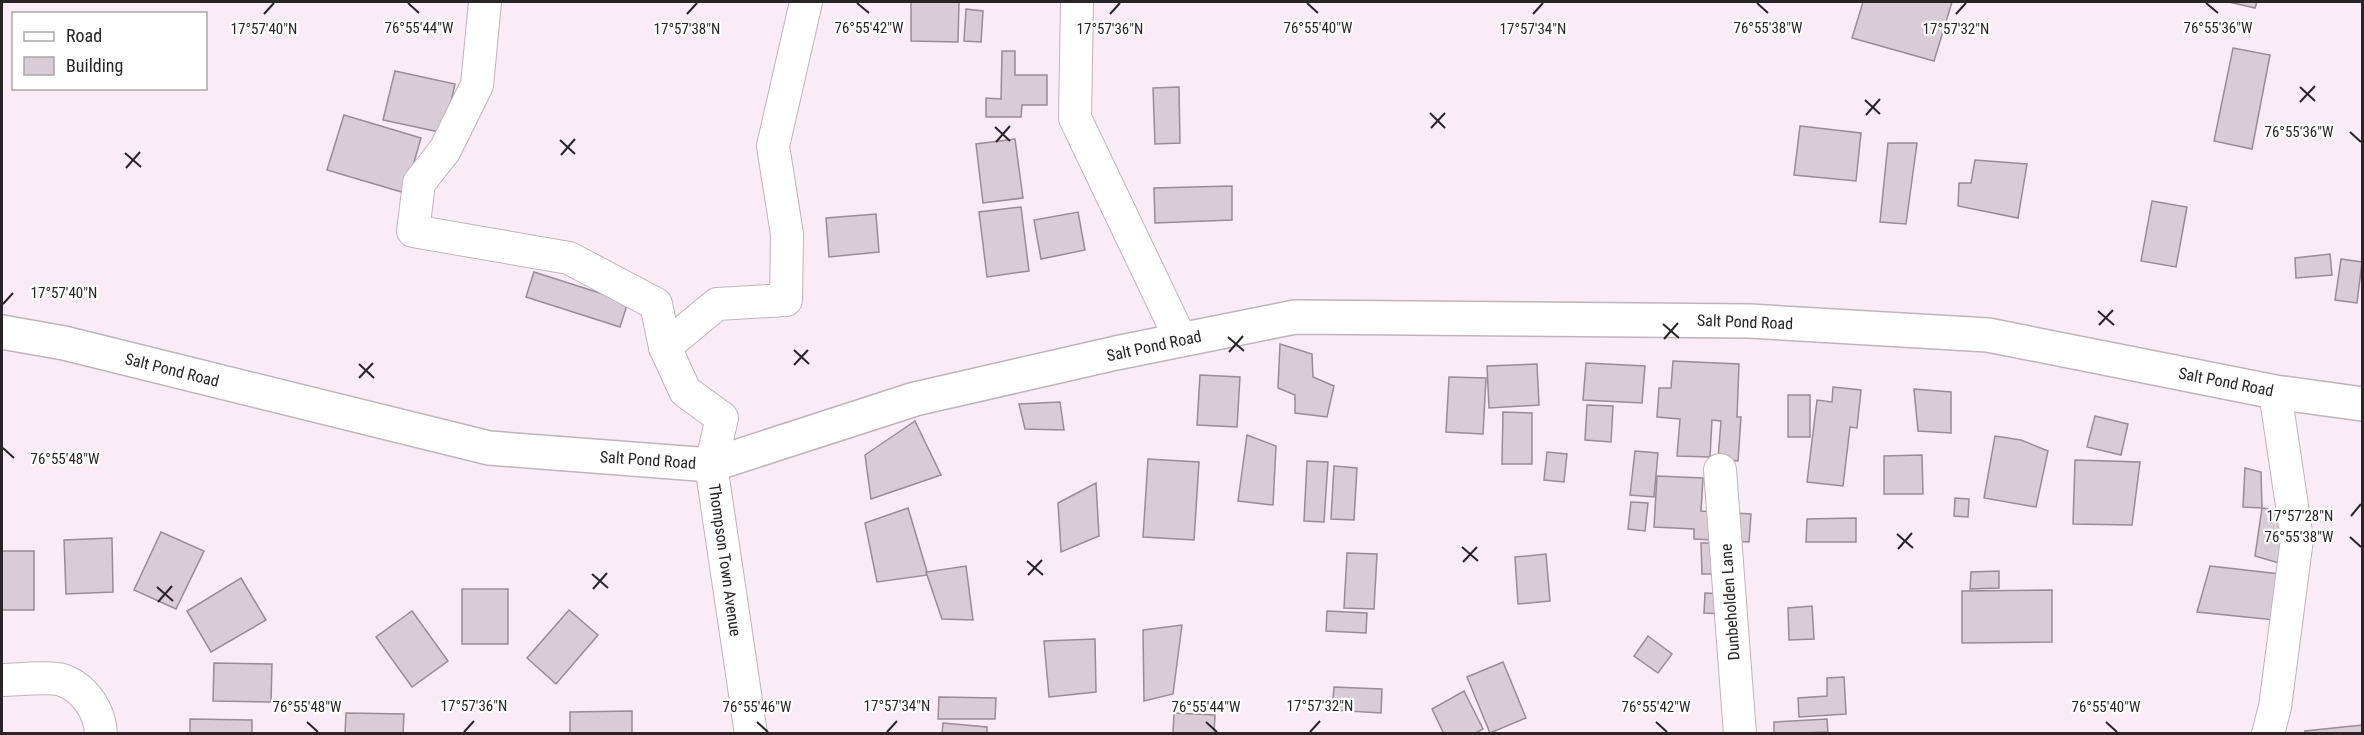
<svg xmlns="http://www.w3.org/2000/svg" width="2364" height="735" viewBox="0 0 2364 735" font-family="'Roboto Condensed',sans-serif">
	<style>
		.building { fill: #d9ccd6; stroke: #988c95; stroke-width: 1.5 }
		.lines { fill: none; stroke-linecap: round; stroke-linejoin: round }
		.street-casing { stroke: #c0b3bd; stroke-width: 34 }
		.secondary-casing { stroke: #c0b3bd; stroke-width: 36 }
		.street { stroke: #fff; stroke-width: 32 }
		.secondary { stroke: #fff; stroke-width: 33 }
		.ticks { fill: none; stroke: #292428; stroke-width: 2 }
		.labels { text-anchor: middle; dominant-baseline: central; stroke-width: 4.5; stroke-linejoin: round; paint-order: stroke }
		.street-label { font-size: 16px; fill: #292428; stroke: #fff }
		.ticks-label { font-size: 15px; text-anchor: middle; fill: #292428; stroke: #fff; stroke-width: 4.5; stroke-linejoin: round; paint-order: stroke }
	</style>
	<rect width="100%" height="100%" fill="#f9ecf6"/>
	<g class="building">
		<path d="M911,2H959L958,42L911,41Z"/>
		<path d="M1863,2H1952L1934,61L1852,38Z"/>
		<path d="M2229,2H2257L2255,8Z"/>
		<path d="M966,9L983,11L981,42L964,41Z"/>
		<path d="M2233,48L2270,55L2252,149L2214,141Z"/>
		<path d="M1002,51H1015V75H1047V105H1022L1021,117H986V98L1001,99Z"/>
		<path d="M395,71L455,84L444,133L383,120Z"/>
		<path d="M1179,87L1180,143L1155,144L1153,88Z"/>
		<path d="M344,115L421,138L405,193L327,170Z"/>
		<path d="M1800,126L1861,133L1856,181L1794,175Z"/>
		<path d="M1015,139L1023,198L983,203L976,144Z"/>
		<path d="M1888,143H1917L1906,224L1880,222Z"/>
		<path d="M1975,160L2027,164L2018,218L1958,206L1959,183H1971Z"/>
		<path d="M1232,186V220L1155,223L1154,188Z"/>
		<path d="M2152,201L2187,207L2176,267L2141,261Z"/>
		<path d="M1021,207L1029,271L987,277L979,212Z"/>
		<path d="M1078,212L1085,250L1041,259L1034,220Z"/>
		<path d="M876,214L879,252L829,257L826,218Z"/>
		<path d="M2330,254L2332,275L2296,278L2295,258Z"/>
		<path d="M2341,259L2362,262L2357,303L2335,300Z"/>
		<path d="M534,272L628,302L620,327L526,297Z"/>
		<path d="M1280,344L1312,354L1313,377L1334,386L1327,417L1295,413V395L1278,388Z"/>
		<path d="M1673,361L1739,364L1737,417H1741L1738,461L1718,459L1721,421L1712,420L1710,457L1677,456L1680,419L1657,417L1659,388H1671Z"/>
		<path d="M1586,363L1645,366L1642,403L1583,400Z"/>
		<path d="M1537,364L1539,405L1489,408L1487,366Z"/>
		<path d="M1200,375L1240,377L1237,427L1197,425Z"/>
		<path d="M1449,377L1486,378L1483,434L1446,432Z"/>
		<path d="M1833,387L1861,390L1857,428L1850,427L1843,486L1807,482L1817,400L1832,402Z"/>
		<path d="M1914,389L1951,392V433L1918,431Z"/>
		<rect x="1788" y="395" width="22" height="42"/>
		<path d="M1060,402L1064,430L1025,429L1019,404Z"/>
		<path d="M1587,405L1613,406L1611,442L1585,440Z"/>
		<path d="M1503,412L1532,413V464H1502Z"/>
		<path d="M2095,416L2128,424L2121,455L2087,447Z"/>
		<path d="M915,421L941,475L871,499L865,455Z"/>
		<path d="M1247,435L1276,446L1273,505L1238,501Z"/>
		<path d="M1995,436L2021,440L2048,451L2036,507L1984,498Z"/>
		<path d="M1635,451L1658,453L1654,497L1630,495Z"/>
		<path d="M1547,452L1567,454L1564,482L1544,480Z"/>
		<path d="M1922,455L1923,494H1884V456Z"/>
		<path d="M1148,459L1199,462L1194,540L1143,537Z"/>
		<path d="M2075,460L2140,462L2132,525L2073,524Z"/>
		<path d="M1307,461L1328,462L1324,522L1304,521Z"/>
		<path d="M1334,466L1357,468L1354,520L1331,519Z"/>
		<path d="M2245,468L2261,472L2262,508L2243,507Z"/>
		<path d="M1657,476L1703,478L1701,511L1751,514L1749,542L1694,539V529L1654,527Z"/>
		<path d="M1096,483L1099,536L1061,552L1058,503Z"/>
		<path d="M1955,498L1969,499L1968,517L1954,516Z"/>
		<path d="M1631,502L1648,503L1645,531L1628,529Z"/>
		<path d="M908,508L928,575L877,582L865,523Z"/>
		<path d="M2262,508L2287,512L2279,563L2255,556Z"/>
		<path d="M1856,518V542H1806L1807,519Z"/>
		<path d="M161,532L204,551L176,609L134,590Z"/>
		<path d="M112,538L113,592L66,594L64,540Z"/>
		<path d="M1701,543H1741L1742,574H1702Z"/>
		<rect x="2" y="551" width="32" height="59"/>
		<path d="M1347,553L1377,554L1374,609L1344,608Z"/>
		<path d="M1546,554L1550,601L1518,604L1515,557Z"/>
		<path d="M966,566L973,620L942,619L926,572Z"/>
		<path d="M2210,566L2280,574L2275,620L2197,612Z"/>
		<path d="M1999,571V588L1970,589L1971,572Z"/>
		<path d="M241,578L266,620L211,652L187,611Z"/>
		<rect x="462" y="589" width="46" height="55"/>
		<path d="M2052,590V642L1962,643V591Z"/>
		<path d="M1705,593L1724,594L1723,614L1704,613Z"/>
		<path d="M1812,606L1814,639L1789,640L1788,608Z"/>
		<path d="M569,610L598,635L556,684L527,658Z"/>
		<path d="M412,611L448,661L412,687L376,637Z"/>
		<path d="M1327,611L1367,613L1366,633L1326,631Z"/>
		<path d="M1182,625L1173,694L1144,701L1143,630Z"/>
		<path d="M1648,636L1672,654L1658,673L1634,656Z"/>
		<path d="M1095,639L1096,692L1049,697L1044,641Z"/>
		<path d="M1503,662L1526,718L1490,733L1467,677Z"/>
		<path d="M214,663L272,664L271,702L213,701Z"/>
		<path d="M1844,677L1846,714L1799,717L1798,698L1827,696V678Z"/>
		<path d="M1334,687L1382,689L1381,713L1332,710Z"/>
		<path d="M1464,691L1483,729L1474,734H1444L1432,709Z"/>
		<path d="M939,697L996,698L995,719H938Z"/>
		<path d="M632,711V734H570V712Z"/>
		<path d="M346,713L404,714L403,734H345Z"/>
		<path d="M1174,713L1215,715L1214,734H1173Z"/>
		<path d="M190,719L252,720V734H190Z"/>
		<path d="M1827,719L1828,732L1774,734V722Z"/>
		<path d="M943,723L987,727V734H942Z"/>
		<path d="M2362,725V734H2305V731Z"/>
	</g>
	<g class="lines">
		<g class="street-casing">
			<g id="street">
				<path d="M485,2L477,85L445,150L419,183L413,231L569,258L656,304L665,347L685,391L722,418L711,465L751,734"/>
				<path d="M1077,2L1075,118L1181,340"/>
				<path d="M665,347L717,304L786,300L787,234L773,146L806,2"/>
				<path d="M1720,470L1740,734"/>
				<path d="M2,680C16,680 51,676 62,680C85,688 100,711 101,734"/>
				<path d="M2268,734L2275,707L2297,539L2275,392"/>
			</g>
		</g>
		<g class="secondary-casing">
			<path id="secondary" d="M2,332L64,343L489,448L711,465L915,399L1116,353L1295,317L1749,321L1988,335L2275,392L2362,404"/>
		</g>
		<use href="#street" class="street"/>
		<use href="#secondary" class="secondary"/>
	</g>
	<path class="ticks" d="M408,3L419,13M857,3L869,13M1307,3L1318,13M1757,3L1768,13M2206,3L2218,13M264,14L274,3M687,14L697,3M1110,14L1120,3M1533,14L1543,3M1956,14L1966,3M2300,87L2315,101M1865,100L1880,114M2300,102L2315,86M1430,113L1445,128M1866,115L1880,99M995,127L1010,141M1431,128L1445,113M2350,132L2361,142M560,140L575,154M996,142L1010,126M125,153L141,167M561,155L575,139M126,168L140,152M3,304L13,293M2098,311L2114,325M1663,324L1679,338M2099,325L2113,310M1228,337L1244,351M1664,339L1678,323M794,350L809,364M1229,352L1243,336M359,364L374,378M794,365L808,350M359,378L373,363M3,448L14,458M2351,516L2361,504M1897,534L1913,548M2350,537L2361,547M1462,547L1478,561M1898,549L1912,533M1027,561L1043,575M1463,562L1477,547M592,574L608,588M1028,575L1042,560M157,587L173,601M593,589L607,573M158,602L172,586M307,722L318,732M757,722L768,732M1206,722L1217,732M1656,722L1667,732M2106,722L2117,732M464,732L474,721M887,732L897,721M1310,732L1320,721"/>
	<g class="labels">
		<g class="street-label">
			<text transform="translate(1745 322) rotate(2)">Salt Pond Road</text>
			<text transform="translate(1154 346) rotate(-12)">Salt Pond Road</text>
			<text transform="translate(172 370) rotate(14)">Salt Pond Road</text>
			<text transform="translate(2226 382) rotate(11)">Salt Pond Road</text>
			<text transform="translate(648 460) rotate(4)">Salt Pond Road</text>
			<text transform="translate(725 560) rotate(82)">Thompson Town Avenue</text>
			<text transform="translate(1730 602) rotate(-94)">Dunbeholden Lane</text>
		</g>
	</g>
	<g class="ticks-label">
		<text x="419" y="33">76°55'44"W</text>
		<text x="869" y="33">76°55'42"W</text>
		<text x="1318" y="33">76°55'40"W</text>
		<text x="1768" y="33">76°55'38"W</text>
		<text x="2218" y="33">76°55'36"W</text>
		<text x="1956" y="34">17°57'32"N</text>
		<text x="264" y="34">17°57'40"N</text>
		<text x="687" y="34">17°57'38"N</text>
		<text x="1110" y="34">17°57'36"N</text>
		<text x="1533" y="34">17°57'34"N</text>
		<text x="2299" y="137">76°55'36"W</text>
		<text x="64" y="298">17°57'40"N</text>
		<text x="65" y="464">76°55'48"W</text>
		<text x="2300" y="521">17°57'28"N</text>
		<text x="2299" y="542">76°55'38"W</text>
		<text x="474" y="711">17°57'36"N</text>
		<text x="897" y="711">17°57'34"N</text>
		<text x="1320" y="711">17°57'32"N</text>
		<text x="307" y="712">76°55'48"W</text>
		<text x="757" y="712">76°55'46"W</text>
		<text x="1206" y="712">76°55'44"W</text>
		<text x="1656" y="712">76°55'42"W</text>
		<text x="2106" y="712">76°55'40"W</text>
	</g>
	<rect width="2364" height="735" fill="none" stroke="#292428" stroke-width="6"/>
	<rect x="12" y="12" width="195" height="78" fill="#ffffff" stroke="#a9a7a9" stroke-width="1.5"/>
	<rect x="24" y="32" width="30" height="9" fill="#ffffff" stroke="#a9a7a9" stroke-width="1.5"/>
	<text x="66" y="42" font-size="18" fill="#292428">Road</text>
	<rect x="24" y="57" width="30" height="18" fill="#d9ccd6" stroke="#a9a7a9" stroke-width="1.5"/>
	<text x="66" y="72" font-size="18" fill="#292428">Building</text>
</svg>
